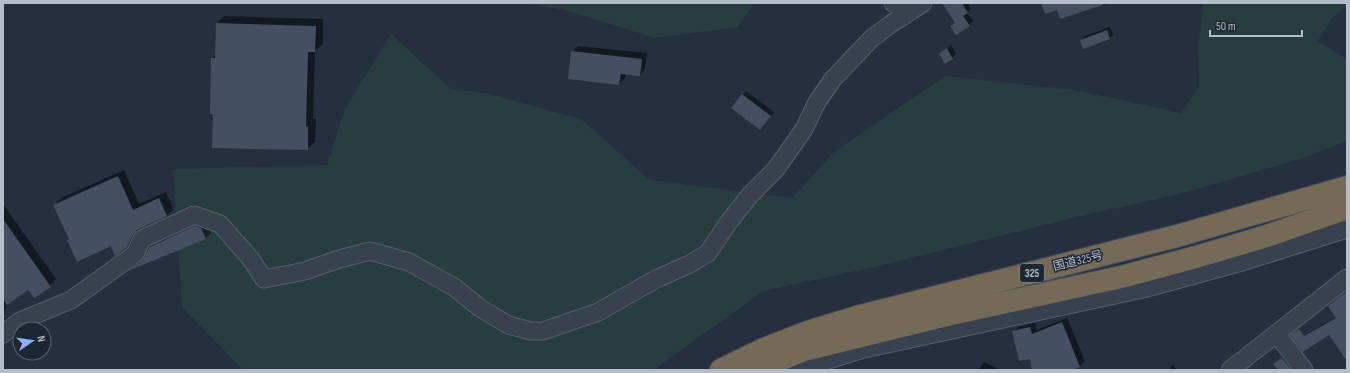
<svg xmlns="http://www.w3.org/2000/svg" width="1350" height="373" viewBox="0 0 1350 373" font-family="'Sofia Sans Condensed','Noto Sans JP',sans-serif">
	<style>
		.green { fill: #273d40 }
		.shadow { fill: #0007 }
		.building { fill: #444f61 }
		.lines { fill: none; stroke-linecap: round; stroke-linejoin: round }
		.minor-casing { stroke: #575f6d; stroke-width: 19 }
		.highway-casing { stroke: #444c5a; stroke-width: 24 }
		.minor { stroke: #39414f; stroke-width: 17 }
		.highway { stroke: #756a56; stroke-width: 22 }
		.labels { text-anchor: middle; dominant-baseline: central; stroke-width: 3; stroke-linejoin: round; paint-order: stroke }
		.shield { fill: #1e2634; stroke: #888f9d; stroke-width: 1 }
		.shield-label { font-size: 11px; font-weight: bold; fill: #b5bcca }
		.street-label { font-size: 12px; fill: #b5bcca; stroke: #1e2634 }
	</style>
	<rect width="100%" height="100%" fill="#252f3f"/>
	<g class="green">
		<path d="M526,3H754L738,27L655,38L568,11Z"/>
		<path d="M1202,3H1347V6L1333,17L1318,41L1347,59V141L1303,158L1184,193L1085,215L879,266L764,291L653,370H243L182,307L173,169L327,165L345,109L391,34L450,88L489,94L581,119L650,180L792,198L834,152L945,76L1075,90L1181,113L1199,86L1198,50L1203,5Z"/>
	</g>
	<g class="shadow">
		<path d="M943,3H968L971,9L967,13L973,21L969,25L955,23Z"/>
		<path d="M1042,3H1110L1100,6V5L1057,9Z"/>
		<path d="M224,16L323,19V44L315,51L313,119H316L315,142L307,149L211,113L212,58L216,54L217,23Z"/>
		<path d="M1110,27L1113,35L1109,39L1081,40L1085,36Z"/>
		<path d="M951,45L956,54L952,58L940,53Z"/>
		<path d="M578,46L647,53L645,69L640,75L626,73L625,78L619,84L572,52Z"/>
		<path d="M746,91L774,112L764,125L733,108Z"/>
		<path d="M124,170L139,204L166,192L173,209L167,215L139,229L133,240L126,247L70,239L55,205L61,198Z"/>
		<path d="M3,204L56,279L50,286L28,289L5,305L7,308L3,311Z"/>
		<path d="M201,220L207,222L211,233L205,239L132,268L144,260L152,245V246L199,225V223L154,243L157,241Z"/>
		<path d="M1347,291V348L1330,334L1302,338L1306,334L1337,317Z"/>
		<path d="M1067,318L1085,361L1080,366L1069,370H1033L1030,357L1013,332L1018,327L1035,323L1037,330Z"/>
		<path d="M1287,355L1299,370H1279L1275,364Z"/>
		<path d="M984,362L997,368L996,370H978Z"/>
		<path d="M1173,365L1177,370H1168Z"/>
	</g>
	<g class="building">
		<path d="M942,3H962L968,13L963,16L970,26L956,35L950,26L955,23Z"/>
		<path d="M1041,3H1103V5L1060,19L1057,10L1045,14Z"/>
		<path d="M216,23L316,26L315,52H308L306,126L308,127V150L212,148L213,114H210L211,58H215Z"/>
		<path d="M1107,30L1110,39L1083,49L1080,40Z"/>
		<path d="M947,48L953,59L945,64L939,53Z"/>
		<path d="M571,51L642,59L640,76L621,74L619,85L568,79Z"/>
		<path d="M742,94L771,116L760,130L731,108Z"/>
		<path d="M118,176L133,210L159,198L167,216L137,230L133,235L127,247L115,256L111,246L77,262L67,240L69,239L53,205Z"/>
		<path d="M3,219L51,287L34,298L28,290L7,305L3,299Z"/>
		<path d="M195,226L201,228L206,239L128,271L141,262L150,247Z"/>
		<path d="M1347,291V361L1329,335L1303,352L1290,335L1299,329L1304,336L1336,318L1328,306Z"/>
		<path d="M1062,322L1080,367L1072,370H1032L1030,359L1019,361L1012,331L1030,327L1032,334Z"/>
		<path d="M1282,358L1292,370H1278L1273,364Z"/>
	</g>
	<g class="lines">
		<g class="minor-casing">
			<g id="minor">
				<path d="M893,3L902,8L919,5"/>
				<path d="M3,334L20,321L71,300L135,254L142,239L194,215L220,224L250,258L264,279L305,271L336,260L370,251L409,262L454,287L480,308L508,325L531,331H543L598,312L656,279L690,264L708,253L728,223L751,194L776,169L804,129L817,102L833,79L871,39L891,24L923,3"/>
				<path d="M1277,334L1304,370"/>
				<path d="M796,370L864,349L1143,289L1242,262L1347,229"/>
				<path d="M1230,370L1347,278"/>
			</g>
		</g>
		<g class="highway-casing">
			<g id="highway">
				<path d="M721,370L764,349L808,332L857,317L1177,236L1347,187"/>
				<path d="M755,370L804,350L947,315L1121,277L1196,257L1267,236L1347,208"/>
			</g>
		</g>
		<use href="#minor" class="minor"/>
		<use href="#highway" class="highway"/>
	</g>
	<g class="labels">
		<rect class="shield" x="1020" y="264" width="24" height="18" rx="3"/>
		<g class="shield-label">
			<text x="1032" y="273">325</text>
		</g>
		<g class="street-label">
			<text transform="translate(1078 261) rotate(-14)">国道325号</text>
		</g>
	</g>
	<rect width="1350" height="373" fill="none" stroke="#b5bcca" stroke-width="8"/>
	<g transform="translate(32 341) rotate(77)"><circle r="19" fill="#1e2634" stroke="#5a6270"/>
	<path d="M0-3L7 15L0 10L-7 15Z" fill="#8bb2f9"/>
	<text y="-6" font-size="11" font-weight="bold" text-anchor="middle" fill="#b5bcca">N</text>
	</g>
	<path d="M1210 30v6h92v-6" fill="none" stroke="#b5bcca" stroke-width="2"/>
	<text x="1216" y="30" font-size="12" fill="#b5bcca" stroke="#1e2634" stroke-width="3" paint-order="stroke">50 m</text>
</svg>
